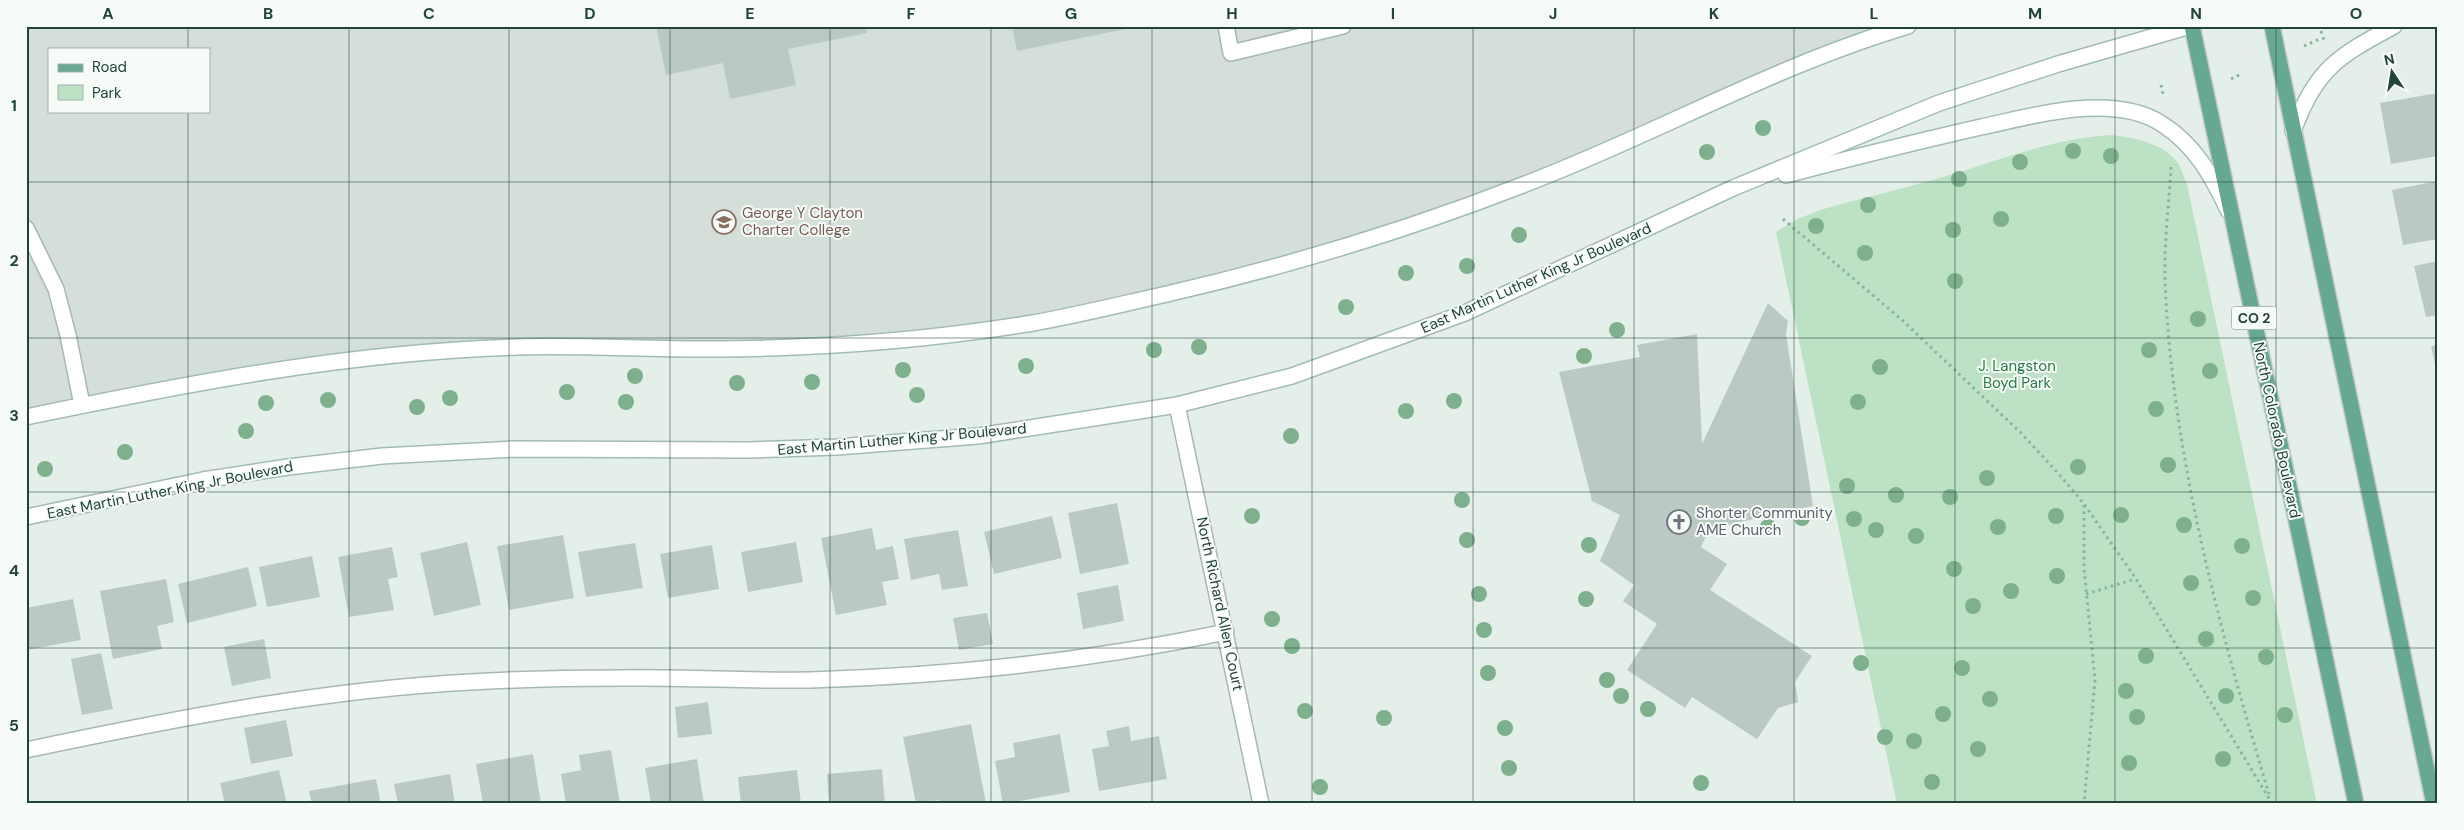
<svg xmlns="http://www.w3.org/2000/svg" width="2464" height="830" viewBox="0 0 2464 830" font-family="'DM Sans',sans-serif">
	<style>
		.built { fill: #d3dfd8; fill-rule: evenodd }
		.green { fill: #bce1c4 }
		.building { fill: #bacac2 }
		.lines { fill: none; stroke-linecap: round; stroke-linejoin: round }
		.service-casing { stroke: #a7b8b1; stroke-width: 18 }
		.minor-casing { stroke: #a7b8b1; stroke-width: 18 }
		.secondary-casing { stroke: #a2bcb1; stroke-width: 18 }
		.primary-casing { stroke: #c1cac7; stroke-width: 18 }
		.path { stroke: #83b5a1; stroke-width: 3; stroke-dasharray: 2.5 4; stroke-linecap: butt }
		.service { stroke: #fff; stroke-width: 15 }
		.minor { stroke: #fff; stroke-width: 15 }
		.secondary { stroke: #fff; stroke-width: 15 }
		.primary { stroke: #66a892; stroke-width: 15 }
		.tree { fill: #7eb08e }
		.grid { fill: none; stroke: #224337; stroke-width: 1; stroke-opacity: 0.55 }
		.labels { text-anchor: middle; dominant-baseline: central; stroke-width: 4; stroke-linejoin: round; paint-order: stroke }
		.shield { fill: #f6fbf8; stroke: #627a71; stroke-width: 1 }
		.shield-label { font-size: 14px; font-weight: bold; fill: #224337 }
		.education-label { font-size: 15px; fill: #785e54; stroke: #f6fbf8; text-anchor: start }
		.street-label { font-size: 15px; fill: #224337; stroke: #f6fbf8 }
		.park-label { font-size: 15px; fill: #297d43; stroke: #f6fbf8 }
		.worship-label { font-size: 15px; fill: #5b616d; stroke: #f6fbf8; text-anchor: start }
		.neatline { fill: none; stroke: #224337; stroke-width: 2 }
		.grid-label { font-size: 16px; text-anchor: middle; font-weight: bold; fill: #224337 }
	</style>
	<rect width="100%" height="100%" fill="#e5efea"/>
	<path class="built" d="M26,26H1908L1527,183L1267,269L928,337L393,355L26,417ZM49,49H209V111H49Z"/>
	<path class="green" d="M2111,135C2134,138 2162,142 2177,162C2181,167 2184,177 2187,184L2317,804H1897L1776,232L1798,219L1820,210C1866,197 1914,186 1960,172C2010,156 2059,138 2111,135Z"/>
	<g class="building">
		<path d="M656,26H866L867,33L788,49L796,85L730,99L723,63L666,75Z"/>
		<path d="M1012,26H1135V27L1017,51Z"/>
		<path d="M2438,93V156L2391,164L2380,103Z"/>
		<path d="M2438,181V239L2403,245L2392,190Z"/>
		<path d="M2438,261V315L2426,317L2414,266Z"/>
		<path d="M1768,303L1788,321L1786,334L1813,506L1709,529L1701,547L1727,564L1710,590L1812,656L1795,682L1798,702L1778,708L1757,739L1692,697L1685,708L1627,670L1657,624L1623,601L1634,585L1600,561L1620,515L1592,501L1559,372L1640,357L1637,345L1697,334L1702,444Z"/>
		<path d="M2438,345V373H2437L2431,346Z"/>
		<path d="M1117,503L1129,564L1080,574L1068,513Z"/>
		<path d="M1052,516L1062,558L994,574L984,532Z"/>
		<path d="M872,528L876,550L893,546L899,579L882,582L887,605L836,615L821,538Z"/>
		<path d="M958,530L968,586L942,590L939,574L911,580L904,539Z"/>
		<path d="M563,535L574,598L509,610L497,546Z"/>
		<path d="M467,542L481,605L434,616L420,553Z"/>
		<path d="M796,542L803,582L748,592L741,552Z"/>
		<path d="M635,543L643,588L586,597L578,552Z"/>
		<path d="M712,545L719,589L668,598L660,554Z"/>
		<path d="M392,547L398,577L388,579L394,610L349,617L338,557Z"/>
		<path d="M312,556L320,597L267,607L259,567Z"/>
		<path d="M248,567L257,606L187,623L178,584Z"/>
		<path d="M166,579L174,622L157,626L162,649L113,659L100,591Z"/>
		<path d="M1118,585L1124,621L1083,629L1077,593Z"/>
		<path d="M73,599L81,640L26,650V608Z"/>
		<path d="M987,613L993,644L959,650L953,618Z"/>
		<path d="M264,639L271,678L232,686L224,647Z"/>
		<path d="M101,653L113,709L82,715L71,659Z"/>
		<path d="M708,702L712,734L678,738L675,707Z"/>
		<path d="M286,720L293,756L251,764L244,728Z"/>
		<path d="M971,724L986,804H939V800L916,804L903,737Z"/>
		<path d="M1129,726L1131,741L1159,736L1167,779L1099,791L1092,749L1109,746L1106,731Z"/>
		<path d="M1060,734L1070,792L1003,804L995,761L1015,757L1013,743Z"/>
		<path d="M611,750L620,804H566L561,774L581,770L579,755Z"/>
		<path d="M533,754L541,804H483L476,764Z"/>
		<path d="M697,759L704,804H651L645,768Z"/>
		<path d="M882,769L885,804H829L827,774Z"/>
		<path d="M279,770L287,804H225L220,783Z"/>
		<path d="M797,770L801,804H741L738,777Z"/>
		<path d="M450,774L455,804H398L394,784Z"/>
		<path d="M376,779L381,804H312L309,791Z"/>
	</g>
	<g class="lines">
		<g class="service-casing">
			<g id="service">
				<path d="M1226,26L1231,53L1343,26"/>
				<path d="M26,228L56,289L68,335L82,405"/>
				<path d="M26,750C173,719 320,690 470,682C521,679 571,678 622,678C685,677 747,681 810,680C950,676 1088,661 1226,632"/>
			</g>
		</g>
		<g class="minor-casing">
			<path id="minor" d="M1177,405L1261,804"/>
		</g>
		<g class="secondary-casing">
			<g id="secondary">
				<path d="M2293,131C2317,68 2337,57 2394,26"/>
				<path d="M1786,175C1851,158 1915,142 1981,127C2019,119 2058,108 2097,108C2118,108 2144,112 2162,124C2195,145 2212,176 2228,210"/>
				<path d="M26,417C190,383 350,352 518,347C586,345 654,350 722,349C826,348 930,340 1033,323C1078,315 1122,304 1167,294C1297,264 1424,225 1548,175C1668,127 1783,63 1908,26"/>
				<path d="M26,517L203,480L288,467L382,456L513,449L747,450L837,447L978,436L1177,405L1292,376L1465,313L1733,188L1939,103L2058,64L2190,26"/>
			</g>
		</g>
		<g class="primary-casing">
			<g id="primary">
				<path d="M2192,26L2356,804"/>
				<path d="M2272,26L2434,804"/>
			</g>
		</g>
		<g class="path">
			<path d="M2321,31L2324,40"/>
			<path d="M2304,46L2322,38"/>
			<path d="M2231,79L2239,75"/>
			<path d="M2161,85L2163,94"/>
			<path d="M2171,167C2169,204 2164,242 2165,280C2172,455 2219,627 2269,794"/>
			<path d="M1783,219L1901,319L2021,433L2058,473L2084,504L2136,579L2270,800"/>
			<path d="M2084,505V568L2095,680L2084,804"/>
			<path d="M2086,594L2135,579"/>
		</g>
		<use href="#service" class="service"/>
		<use href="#minor" class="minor"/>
		<use href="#secondary" class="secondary"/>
		<use href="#primary" class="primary"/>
	</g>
	<g class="tree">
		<circle cx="1763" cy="128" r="8"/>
		<circle cx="2073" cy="151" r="8"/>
		<circle cx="1707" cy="152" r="8"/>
		<circle cx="2111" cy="156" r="8"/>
		<circle cx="2020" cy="162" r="8"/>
		<circle cx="1959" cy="179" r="8"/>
		<circle cx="1868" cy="205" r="8"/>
		<circle cx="2001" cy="219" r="8"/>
		<circle cx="1816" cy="226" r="8"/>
		<circle cx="1953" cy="230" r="8"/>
		<circle cx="1519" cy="235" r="8"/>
		<circle cx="1865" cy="253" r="8"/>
		<circle cx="1467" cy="266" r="8"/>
		<circle cx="1406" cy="273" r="8"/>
		<circle cx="1955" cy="281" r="8"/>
		<circle cx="1346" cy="307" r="8"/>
		<circle cx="2198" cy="319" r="8"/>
		<circle cx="1617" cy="330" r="8"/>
		<circle cx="1199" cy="347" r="8"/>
		<circle cx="1154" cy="350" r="8"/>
		<circle cx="2149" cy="350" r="8"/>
		<circle cx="1584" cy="356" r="8"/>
		<circle cx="1026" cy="366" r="8"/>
		<circle cx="1880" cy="367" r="8"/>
		<circle cx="903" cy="370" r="8"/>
		<circle cx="2210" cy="371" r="8"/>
		<circle cx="635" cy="376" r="8"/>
		<circle cx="812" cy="382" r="8"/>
		<circle cx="737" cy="383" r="8"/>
		<circle cx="567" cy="392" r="8"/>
		<circle cx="917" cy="395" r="8"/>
		<circle cx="450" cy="398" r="8"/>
		<circle cx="328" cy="400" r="8"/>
		<circle cx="1454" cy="401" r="8"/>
		<circle cx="626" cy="402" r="8"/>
		<circle cx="1858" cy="402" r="8"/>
		<circle cx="266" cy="403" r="8"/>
		<circle cx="417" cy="407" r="8"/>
		<circle cx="2156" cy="409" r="8"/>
		<circle cx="1406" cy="411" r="8"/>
		<circle cx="246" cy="431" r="8"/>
		<circle cx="1291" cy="436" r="8"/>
		<circle cx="125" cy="452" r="8"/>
		<circle cx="2168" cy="465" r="8"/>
		<circle cx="2078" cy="467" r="8"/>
		<circle cx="45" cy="469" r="8"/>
		<circle cx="1987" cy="478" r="8"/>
		<circle cx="1847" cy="486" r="8"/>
		<circle cx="1896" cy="495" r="8"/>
		<circle cx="1950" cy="497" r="8"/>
		<circle cx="1462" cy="500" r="8"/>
		<circle cx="2121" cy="515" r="8"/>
		<circle cx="1252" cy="516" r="8"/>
		<circle cx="2056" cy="516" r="8"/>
		<circle cx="1802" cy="518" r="8"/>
		<circle cx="1854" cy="519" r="8"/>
		<circle cx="2184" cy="525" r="8"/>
		<circle cx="1768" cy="527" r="8"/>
		<circle cx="1998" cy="527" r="8"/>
		<circle cx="1876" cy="530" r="8"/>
		<circle cx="1916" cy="536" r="8"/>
		<circle cx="1467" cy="540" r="8"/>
		<circle cx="1589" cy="545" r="8"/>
		<circle cx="2242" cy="546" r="8"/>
		<circle cx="1954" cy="569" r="8"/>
		<circle cx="2057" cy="576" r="8"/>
		<circle cx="2191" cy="583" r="8"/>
		<circle cx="2011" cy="591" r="8"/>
		<circle cx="1479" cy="594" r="8"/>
		<circle cx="2253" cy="598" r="8"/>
		<circle cx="1586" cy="599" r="8"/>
		<circle cx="1973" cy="606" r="8"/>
		<circle cx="1272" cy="619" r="8"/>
		<circle cx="1484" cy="630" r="8"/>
		<circle cx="2206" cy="639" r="8"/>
		<circle cx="1292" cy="646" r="8"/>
		<circle cx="2146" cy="656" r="8"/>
		<circle cx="2266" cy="657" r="8"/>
		<circle cx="1861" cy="663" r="8"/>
		<circle cx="1962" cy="668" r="8"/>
		<circle cx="1488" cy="673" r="8"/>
		<circle cx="1607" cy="680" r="8"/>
		<circle cx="2126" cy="691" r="8"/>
		<circle cx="1621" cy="696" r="8"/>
		<circle cx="2226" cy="696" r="8"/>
		<circle cx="1990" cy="699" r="8"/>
		<circle cx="1648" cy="709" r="8"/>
		<circle cx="1305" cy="711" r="8"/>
		<circle cx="1943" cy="714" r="8"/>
		<circle cx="2285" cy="715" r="8"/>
		<circle cx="2137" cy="717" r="8"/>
		<circle cx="1384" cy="718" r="8"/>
		<circle cx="1505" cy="728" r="8"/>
		<circle cx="1885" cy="737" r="8"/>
		<circle cx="1914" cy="741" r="8"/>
		<circle cx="1978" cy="749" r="8"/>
		<circle cx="2223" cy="759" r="8"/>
		<circle cx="2129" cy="763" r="8"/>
		<circle cx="1509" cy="768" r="8"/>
		<circle cx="1932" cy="782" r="8"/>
		<circle cx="1701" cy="783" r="8"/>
		<circle cx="1320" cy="787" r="8"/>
	</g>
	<path class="grid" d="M188,26V49M349,26V804M509,26V804M670,26V804M830,26V804M991,26V804M1152,26V804M1312,26V804M1473,26V804M1634,26V804M1794,26V804M1955,26V804M2115,26V804M2276,26V804M188,111V804M26,182H2438M26,338H2438M26,492H2438M26,648H2438"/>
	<defs>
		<g id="university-ring" transform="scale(1.25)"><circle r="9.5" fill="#f6fbf8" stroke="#8d6e63" stroke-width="1.5"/><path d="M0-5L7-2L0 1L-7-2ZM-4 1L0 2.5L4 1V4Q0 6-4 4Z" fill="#8d6e63"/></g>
		<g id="church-ring" transform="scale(1.25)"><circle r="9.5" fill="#f6fbf8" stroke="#6b7280" stroke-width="1.5"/><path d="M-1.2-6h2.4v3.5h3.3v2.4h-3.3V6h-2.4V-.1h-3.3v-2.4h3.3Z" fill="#6b7280"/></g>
	</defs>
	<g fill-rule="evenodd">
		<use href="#university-ring" x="724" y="222"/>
		<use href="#church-ring" x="1679" y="522"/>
	</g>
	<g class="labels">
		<rect class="shield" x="2231.5" y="306.5" width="45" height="23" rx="4"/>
		<g class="shield-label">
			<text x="2254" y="318">CO 2</text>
		</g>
		<g class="education-label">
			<text x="742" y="213">George Y Clayton<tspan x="742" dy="17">Charter College</tspan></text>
		</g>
		<g class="street-label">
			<text transform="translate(1536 278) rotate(-24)">East Martin Luther King Jr Boulevard</text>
			<text transform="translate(2277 430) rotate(78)">North Colorado Boulevard</text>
			<text transform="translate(902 439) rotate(-5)">East Martin Luther King Jr Boulevard</text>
			<text transform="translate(170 490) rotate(-11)">East Martin Luther King Jr Boulevard</text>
			<text transform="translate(1220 604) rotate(78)">North Richard Allen Court</text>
		</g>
		<g class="park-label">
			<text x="2017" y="366">J. Langston<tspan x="2017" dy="17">Boyd Park</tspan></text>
		</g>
		<g class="worship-label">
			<text x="1696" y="513">Shorter Community<tspan x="1696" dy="17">AME Church</tspan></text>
		</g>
	</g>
	<rect width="2464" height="830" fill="none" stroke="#f6fbf8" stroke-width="55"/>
	<rect x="48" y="48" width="162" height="65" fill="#f6fbf8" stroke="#a1b1ab"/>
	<rect x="58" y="64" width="25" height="8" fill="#66a892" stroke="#a1b1ab"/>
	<text x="92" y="72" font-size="15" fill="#224337">Road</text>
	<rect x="58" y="85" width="25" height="15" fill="#bce1c4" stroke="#a1b1ab"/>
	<text x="92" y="98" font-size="15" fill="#224337">Park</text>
	<g transform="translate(2392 72) rotate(348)" stroke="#f6fbf8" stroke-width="4" paint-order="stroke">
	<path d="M0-4L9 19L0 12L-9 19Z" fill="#224337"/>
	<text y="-8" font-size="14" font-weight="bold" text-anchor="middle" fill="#224337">N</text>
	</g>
	<rect x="28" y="28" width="2408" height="774" class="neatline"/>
	<g class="grid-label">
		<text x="108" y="19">A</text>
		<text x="268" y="19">B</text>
		<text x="429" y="19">C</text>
		<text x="590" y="19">D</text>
		<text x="750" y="19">E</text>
		<text x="911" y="19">F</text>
		<text x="1071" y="19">G</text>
		<text x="1232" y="19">H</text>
		<text x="1393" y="19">I</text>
		<text x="1553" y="19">J</text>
		<text x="1714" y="19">K</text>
		<text x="1874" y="19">L</text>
		<text x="2035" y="19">M</text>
		<text x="2196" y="19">N</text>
		<text x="2356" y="19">O</text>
		<text x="14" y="111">1</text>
		<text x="14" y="266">2</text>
		<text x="14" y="421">3</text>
		<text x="14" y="576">4</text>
		<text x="14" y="731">5</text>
	</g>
</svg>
